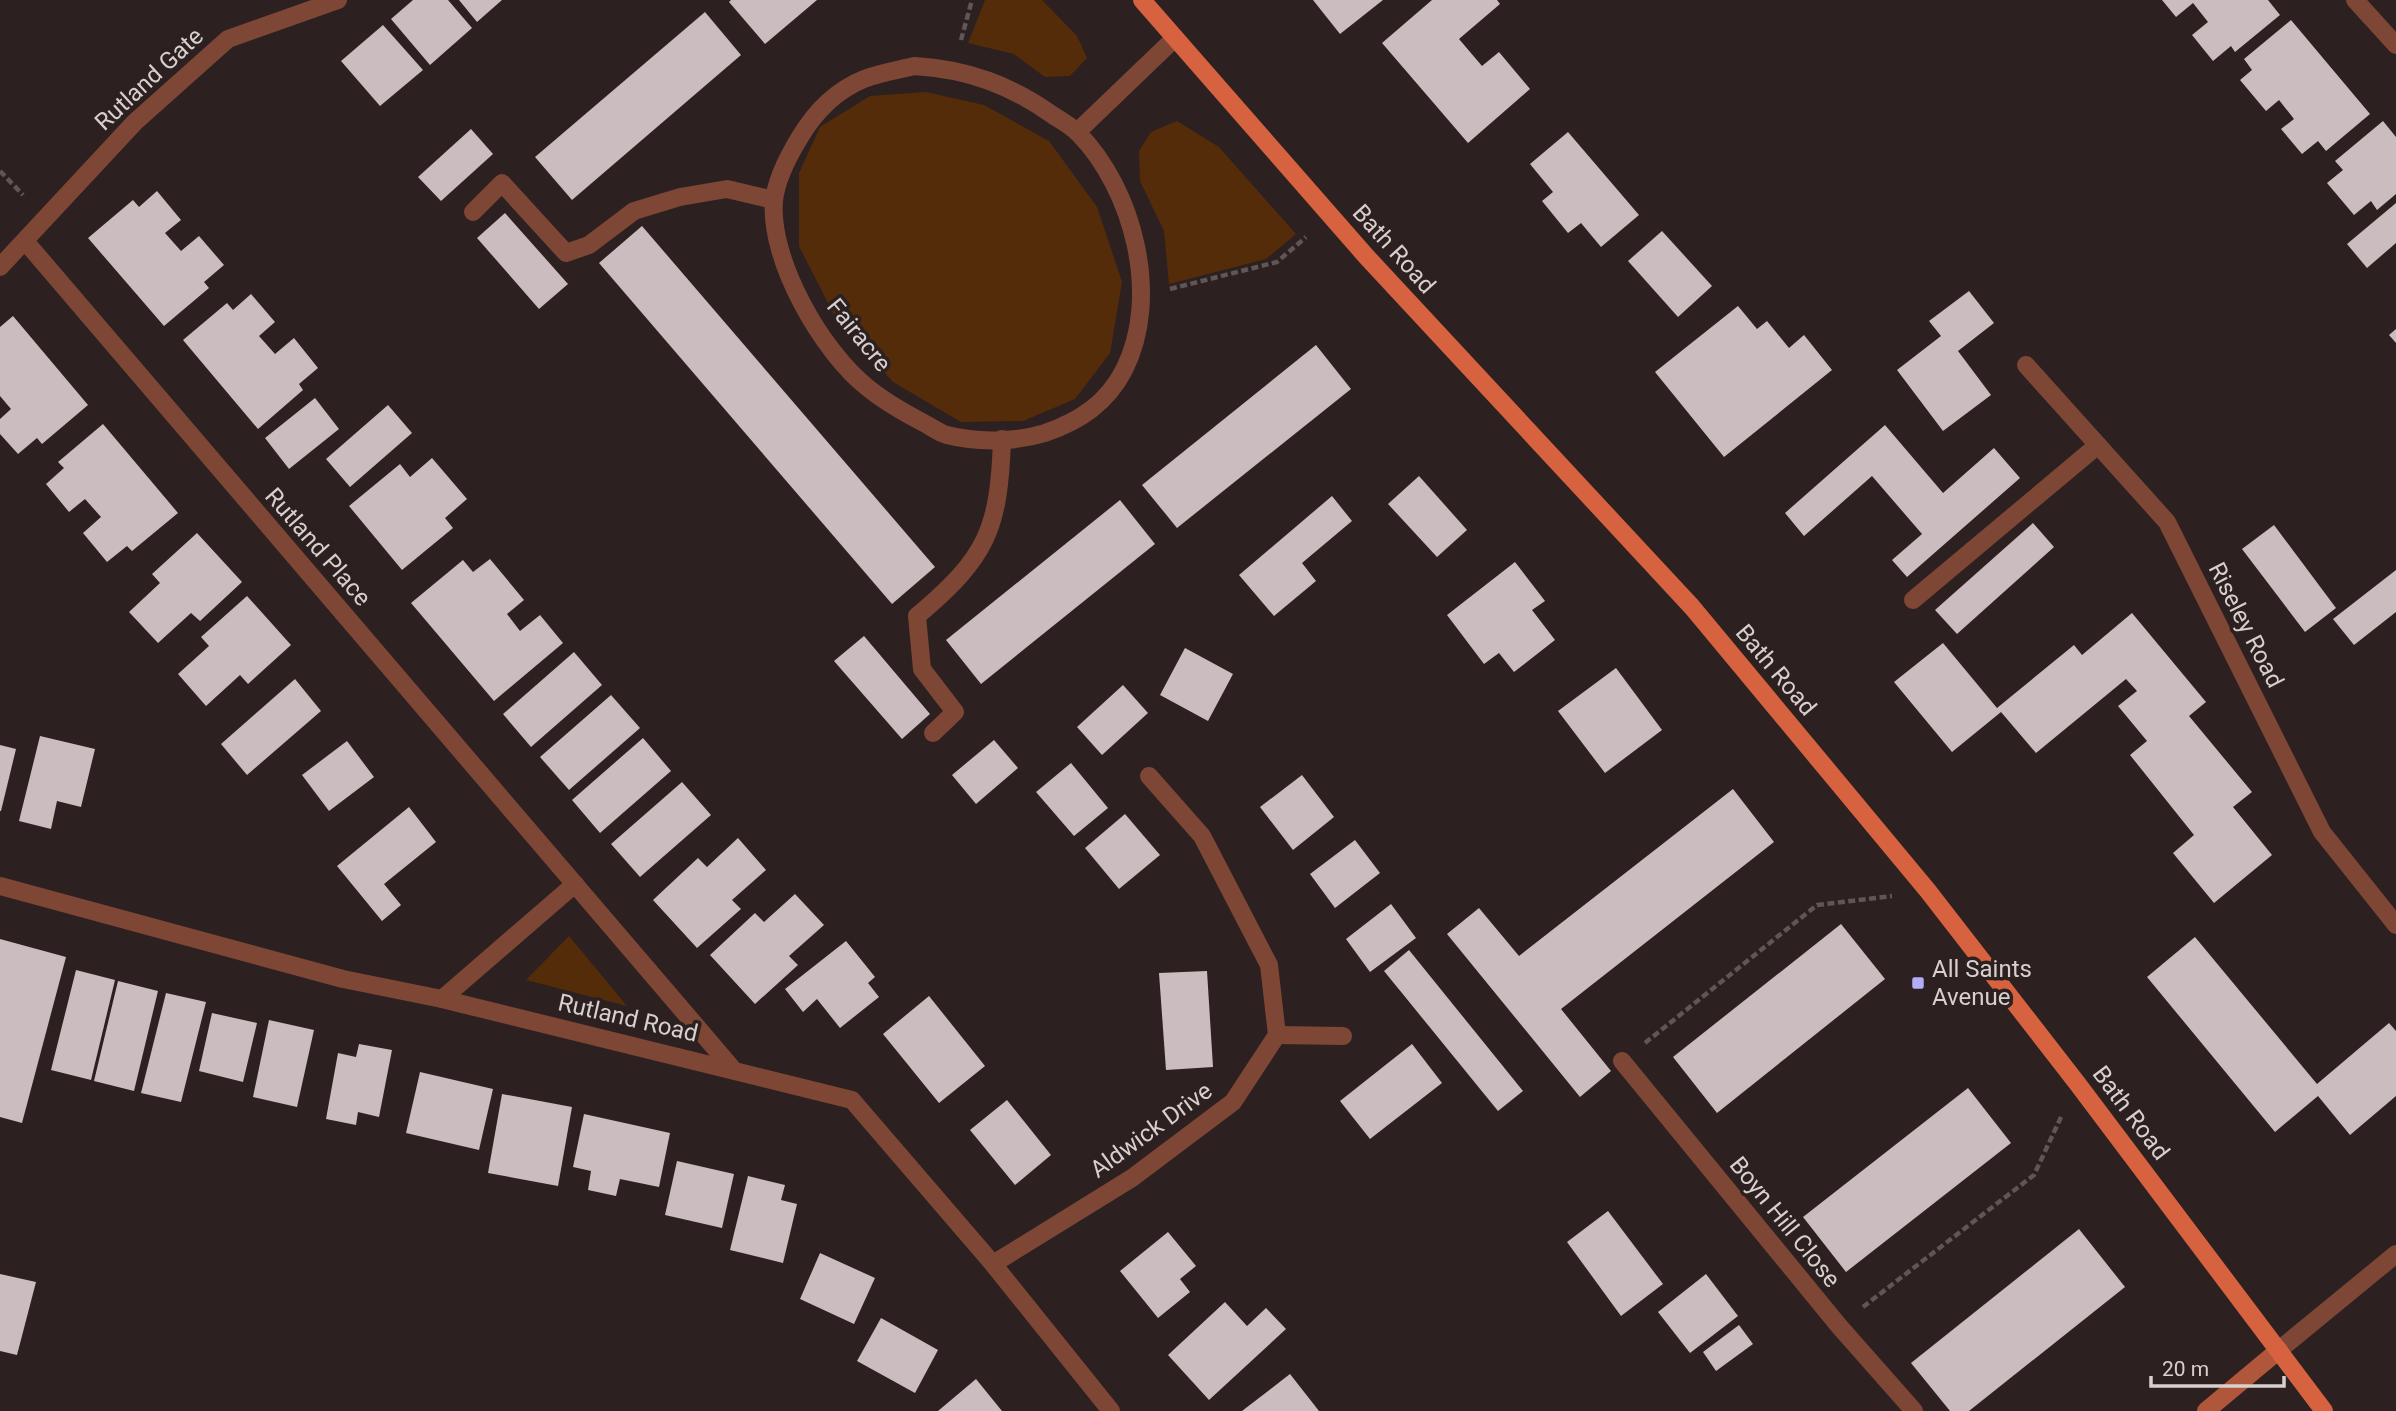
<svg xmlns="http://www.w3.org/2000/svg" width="2396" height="1411" viewBox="0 0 2396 1411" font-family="Roboto,sans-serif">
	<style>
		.green { fill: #552c0a }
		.building { fill: #cbbcc0 }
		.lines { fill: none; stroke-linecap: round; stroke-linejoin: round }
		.path { stroke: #605655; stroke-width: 4.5; stroke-dasharray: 7 3.5; stroke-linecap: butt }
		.lane { stroke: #7e4635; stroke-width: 18 }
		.street { stroke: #7e4635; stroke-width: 18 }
		.secondary { stroke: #b0563b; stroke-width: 18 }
		.primary { stroke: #d7623f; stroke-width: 18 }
		.poi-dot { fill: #b3adf9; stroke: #2c2020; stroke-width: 2.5 }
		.labels { text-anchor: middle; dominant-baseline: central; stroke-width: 7; stroke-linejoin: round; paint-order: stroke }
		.street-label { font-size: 24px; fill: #d8d0cf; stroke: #2c2020 }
		.poi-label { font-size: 24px; fill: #d8d0cf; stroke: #2c2020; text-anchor: start }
	</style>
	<rect width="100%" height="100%" fill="#2c2020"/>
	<g class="green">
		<path d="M985,0H1042L1077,36L1087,58L1070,76L1045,77L1014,54L968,43Z"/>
		<path d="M926,92L984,105L1049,141L1097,207L1122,282L1110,353L1075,399L1023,421L961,422L893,382L835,317L799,246V173L820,127L870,96Z"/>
		<path d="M1177,121L1219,147L1296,234L1266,259L1169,284L1164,231L1140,181L1139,151L1151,132Z"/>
		<path d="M569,936L627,1006L526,980Z"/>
	</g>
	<g class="building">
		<path d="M413,0H448L472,28L430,65L391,19Z"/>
		<path d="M459,0H502L477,22Z"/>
		<path d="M731,0H817L765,44L729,2Z"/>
		<path d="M1313,0H1383L1340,34Z"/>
		<path d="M1432,0H1497L1500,4L1459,39L1482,66L1499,52L1530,89L1468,143L1382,43Z"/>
		<path d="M2162,0H2268L2280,15L2235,52L2231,46L2213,61L2192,35L2208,22L2193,3L2176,17Z"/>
		<path d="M705,12L741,55L572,200L535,157Z"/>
		<path d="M2291,20L2370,114L2326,151L2318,141L2302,154L2281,129L2294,119L2279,100L2266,111L2240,80L2252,70L2244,59Z"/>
		<path d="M383,25L423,70L380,106L341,61Z"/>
		<path d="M2383,121L2396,137V194L2377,210L2371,201L2354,215L2327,183L2343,170L2335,161Z"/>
		<path d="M471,129L493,154L441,201L418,177Z"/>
		<path d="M1568,132L1639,215L1601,247L1581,223L1568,233L1542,201L1553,192L1530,164Z"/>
		<path d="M157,191L181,220L165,233L181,251L199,236L224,265L204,282L209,288L164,326L88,238L133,200L139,207Z"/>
		<path d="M2396,203V243L2367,268L2347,244Z"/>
		<path d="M505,213L568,284L539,309L477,238Z"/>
		<path d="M642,226L935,567L892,604L599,263Z"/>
		<path d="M1662,231L1712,286L1678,317L1628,261Z"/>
		<path d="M1969,291L1994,323L1958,351L1991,395L1943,431L1897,370L1941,336L1929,321Z"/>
		<path d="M251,294L275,322L259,336L275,354L294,338L318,368L299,384L303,390L258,429L183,340L227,303L233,310Z"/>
		<path d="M1738,306L1757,329L1767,321L1789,348L1804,335L1832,370L1724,457L1655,372Z"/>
		<path d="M13,316L88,405L42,444L37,438L18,454L0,434V419L11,409L0,396V327Z"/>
		<path d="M2396,329V343L2389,335Z"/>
		<path d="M1316,345L1351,389L1177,528L1142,485Z"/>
		<path d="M315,398L339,429L289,469L265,438Z"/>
		<path d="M388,405L412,433L350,487L326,459Z"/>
		<path d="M103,424L178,513L132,551L127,546L107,562L83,533L101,517L85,499L69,512L46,484L64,468L58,462Z"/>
		<path d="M1885,425L1943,493L1994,448L2020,478L1907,577L1892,560L1922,534L1872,476L1804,536L1785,513Z"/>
		<path d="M432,458L467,499L445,518L453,528L402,570L349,506L400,464L410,477Z"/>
		<path d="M1419,476L1467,530L1437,557L1388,504Z"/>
		<path d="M1332,496L1352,521L1302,563L1316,581L1274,616L1239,575Z"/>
		<path d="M1120,500L1155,544L981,684L946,640Z"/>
		<path d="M2033,523L2054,547L1957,634L1935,610Z"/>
		<path d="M2274,525L2336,608L2305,632L2242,549Z"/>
		<path d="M197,533L242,582L200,621L191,613L158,643L129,612L160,583L152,574Z"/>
		<path d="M490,559L524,600L507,614L520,631L540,615L563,643L494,701L411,603L463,560L473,572Z"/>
		<path d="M1515,562L1545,601L1532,610L1555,640L1514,672L1499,653L1484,664L1447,615Z"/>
		<path d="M2396,570V612L2354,645L2333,619Z"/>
		<path d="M247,596L291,645L248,684L240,675L206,706L178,674L209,646L201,637Z"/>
		<path d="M2132,613L2206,702L2189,716L2252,792L2233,807L2272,855L2214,903L2173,853L2194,835L2130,755L2147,741L2118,706L2137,691L2126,679L2036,753L2001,712L1952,752L1894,682L1943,643L1997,708L2074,645L2082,655Z"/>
		<path d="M864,636L930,714L902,739L834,661Z"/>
		<path d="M1185,648L1233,674L1208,721L1160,695Z"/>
		<path d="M574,652L602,685L531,747L503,714Z"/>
		<path d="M1616,668L1662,730L1605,773L1558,711Z"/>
		<path d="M295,679L321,711L247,775L221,744Z"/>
		<path d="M1123,685L1148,713L1102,755L1077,727Z"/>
		<path d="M611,695L640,728L569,790L540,757Z"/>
		<path d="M40,736L95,749L81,807L57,801L51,829L19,821Z"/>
		<path d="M643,738L671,771L600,833L572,800Z"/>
		<path d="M994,740L1018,768L976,804L952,775Z"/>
		<path d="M347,741L374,777L329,811L302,775Z"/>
		<path d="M0,745L16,749L1,811H0Z"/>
		<path d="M1071,763L1108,808L1074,836L1036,792Z"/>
		<path d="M1302,775L1334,817L1293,850L1260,807Z"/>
		<path d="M682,782L711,815L640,877L611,844Z"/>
		<path d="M1733,789L1774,842L1561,1009L1611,1071L1580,1097L1447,934L1479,908L1519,956Z"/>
		<path d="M409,807L436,842L384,884L401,905L382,921L337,866Z"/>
		<path d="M1125,814L1160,855L1119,889L1085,848Z"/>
		<path d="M738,838L766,870L732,900L741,909L697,948L653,900L698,858L707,867Z"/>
		<path d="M1355,840L1380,873L1335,908L1310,874Z"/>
		<path d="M795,894L824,925L789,956L798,965L755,1004L710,955L755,913L764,922Z"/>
		<path d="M1391,904L1416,938L1370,972L1346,939Z"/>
		<path d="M1841,924L1885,979L1717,1113L1673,1057Z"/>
		<path d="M2195,937L2317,1084L2389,1023L2396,1031V1096L2350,1135L2318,1096L2275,1132L2147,977Z"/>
		<path d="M0,939L66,957L22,1123L0,1117Z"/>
		<path d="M846,941L875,977L868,983L879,997L840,1028L817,999L803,1012L785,989Z"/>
		<path d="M1409,950L1523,1091L1498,1111L1384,971Z"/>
		<path d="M76,970L115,980L91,1080L51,1070Z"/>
		<path d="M1207,971L1213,1067L1166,1070L1159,973Z"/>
		<path d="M118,981L158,991L134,1091L94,1081Z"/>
		<path d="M166,993L206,1002L181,1102L141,1093Z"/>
		<path d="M929,996L985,1066L939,1103L883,1034Z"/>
		<path d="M212,1013L257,1023L243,1082L199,1071Z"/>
		<path d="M269,1020L314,1030L297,1107L253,1097Z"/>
		<path d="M359,1044L392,1050L379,1117L358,1112L356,1125L326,1119L338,1053L356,1057Z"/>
		<path d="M1412,1044L1442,1083L1370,1139L1340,1101Z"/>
		<path d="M420,1072L493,1089L479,1150L406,1133Z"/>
		<path d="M1968,1088L2011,1143L1846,1272L1803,1217Z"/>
		<path d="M502,1094L572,1107L558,1186L488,1173Z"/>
		<path d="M1007,1100L1051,1155L1015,1185L970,1130Z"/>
		<path d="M584,1114L670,1133L659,1187L620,1179L616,1196L588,1190L591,1171L573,1167Z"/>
		<path d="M677,1161L734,1174L722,1228L665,1215Z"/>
		<path d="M748,1176L785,1185L781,1200L797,1204L783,1263L730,1250Z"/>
		<path d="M1608,1211L1663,1284L1621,1316L1567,1242Z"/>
		<path d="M2079,1229L2125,1287L1969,1411H1950L1911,1363Z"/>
		<path d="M1168,1232L1196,1266L1180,1279L1190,1292L1158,1318L1120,1271Z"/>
		<path d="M820,1253L875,1278L854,1324L800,1299Z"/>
		<path d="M0,1274L36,1282L17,1355L0,1351Z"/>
		<path d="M1706,1274L1738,1316L1690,1353L1658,1312Z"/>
		<path d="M1225,1302L1247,1326L1266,1308L1286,1329L1209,1400L1168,1355Z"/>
		<path d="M881,1318L938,1350L915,1393L857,1361Z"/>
		<path d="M1739,1325L1753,1344L1716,1371L1703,1352Z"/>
		<path d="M1290,1374L1319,1411H1242Z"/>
		<path d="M976,1379L1002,1411H938Z"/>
	</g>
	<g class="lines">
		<g class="path">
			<path d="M961,40L972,0"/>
			<path d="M0,171L23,195"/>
			<path d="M1170,289L1277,262L1306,237"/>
			<path d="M1645,1043L1817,905L1892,896"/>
			<path d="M1863,1307L2034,1175L2062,1115"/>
		</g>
		<g class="lane">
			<path d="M473,212L502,183L566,253L589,245L634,211L680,197L727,189L774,200"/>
			<path d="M1913,600L2098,445"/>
			<path d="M933,733L955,712L922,669L917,616C987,557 999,530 1002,439"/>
		</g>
		<g class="street">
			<path d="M2355,0L2396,45"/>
			<path d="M914,66C967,69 1011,85 1054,116C1062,121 1071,126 1078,133C1134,190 1161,298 1124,370C1107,403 1080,421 1045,433C1016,442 978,443 947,435C939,433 930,426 922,422C903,412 884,401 868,388C822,352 769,260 774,201C776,179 789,155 800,137C815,112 837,90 864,79C879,73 898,70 914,66Z"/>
			<path d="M1077,132L1175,38"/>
			<path d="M25,241L732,1068"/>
			<path d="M0,267L135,122L228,39L338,0"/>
			<path d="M2026,365L2167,522L2322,832L2396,925"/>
			<path d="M0,886L343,979L442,999L852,1100L993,1264L1111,1411"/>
			<path d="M442,999L575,884"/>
			<path d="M1277,1035L1343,1036"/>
			<path d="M1622,1061L1839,1326L1914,1411"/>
			<path d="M993,1264L1132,1178L1233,1102L1277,1035L1269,965L1202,836L1149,776"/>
			<path d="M2279,1350L2396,1254"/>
		</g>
		<path class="secondary" d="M2206,1411L2279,1350"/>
		<path class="primary" d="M1142,0L1365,255L1692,607L1928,891L2077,1083L2324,1411"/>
	</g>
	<rect class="poi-dot" x="1911" y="976" width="14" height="14" rx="3.5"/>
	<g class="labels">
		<g class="street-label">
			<text transform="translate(149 79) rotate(-43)">Rutland Gate</text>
			<text transform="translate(1394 249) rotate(48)">Bath Road</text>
			<text transform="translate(859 335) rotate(51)">Fairacre</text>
			<text transform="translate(318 547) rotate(49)">Rutland Place</text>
			<text transform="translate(2246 625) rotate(63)">Riseley Road</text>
			<text transform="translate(1776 670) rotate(50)">Bath Road</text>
			<text transform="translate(628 1018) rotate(13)">Rutland Road</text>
			<text transform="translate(2131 1113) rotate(53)">Bath Road</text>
			<text transform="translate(1151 1130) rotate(-36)">Aldwick Drive</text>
			<text transform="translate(1785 1222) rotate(51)">Boyn Hill Close</text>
		</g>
		<g class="poi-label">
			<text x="1932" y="969">All Saints<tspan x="1932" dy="28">Avenue</tspan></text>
		</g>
	</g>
	<path d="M2151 1376v10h133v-10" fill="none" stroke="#d8d0cf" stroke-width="3.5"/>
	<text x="2162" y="1376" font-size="21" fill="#d8d0cf" stroke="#2c2020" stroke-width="5" paint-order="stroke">20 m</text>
</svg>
